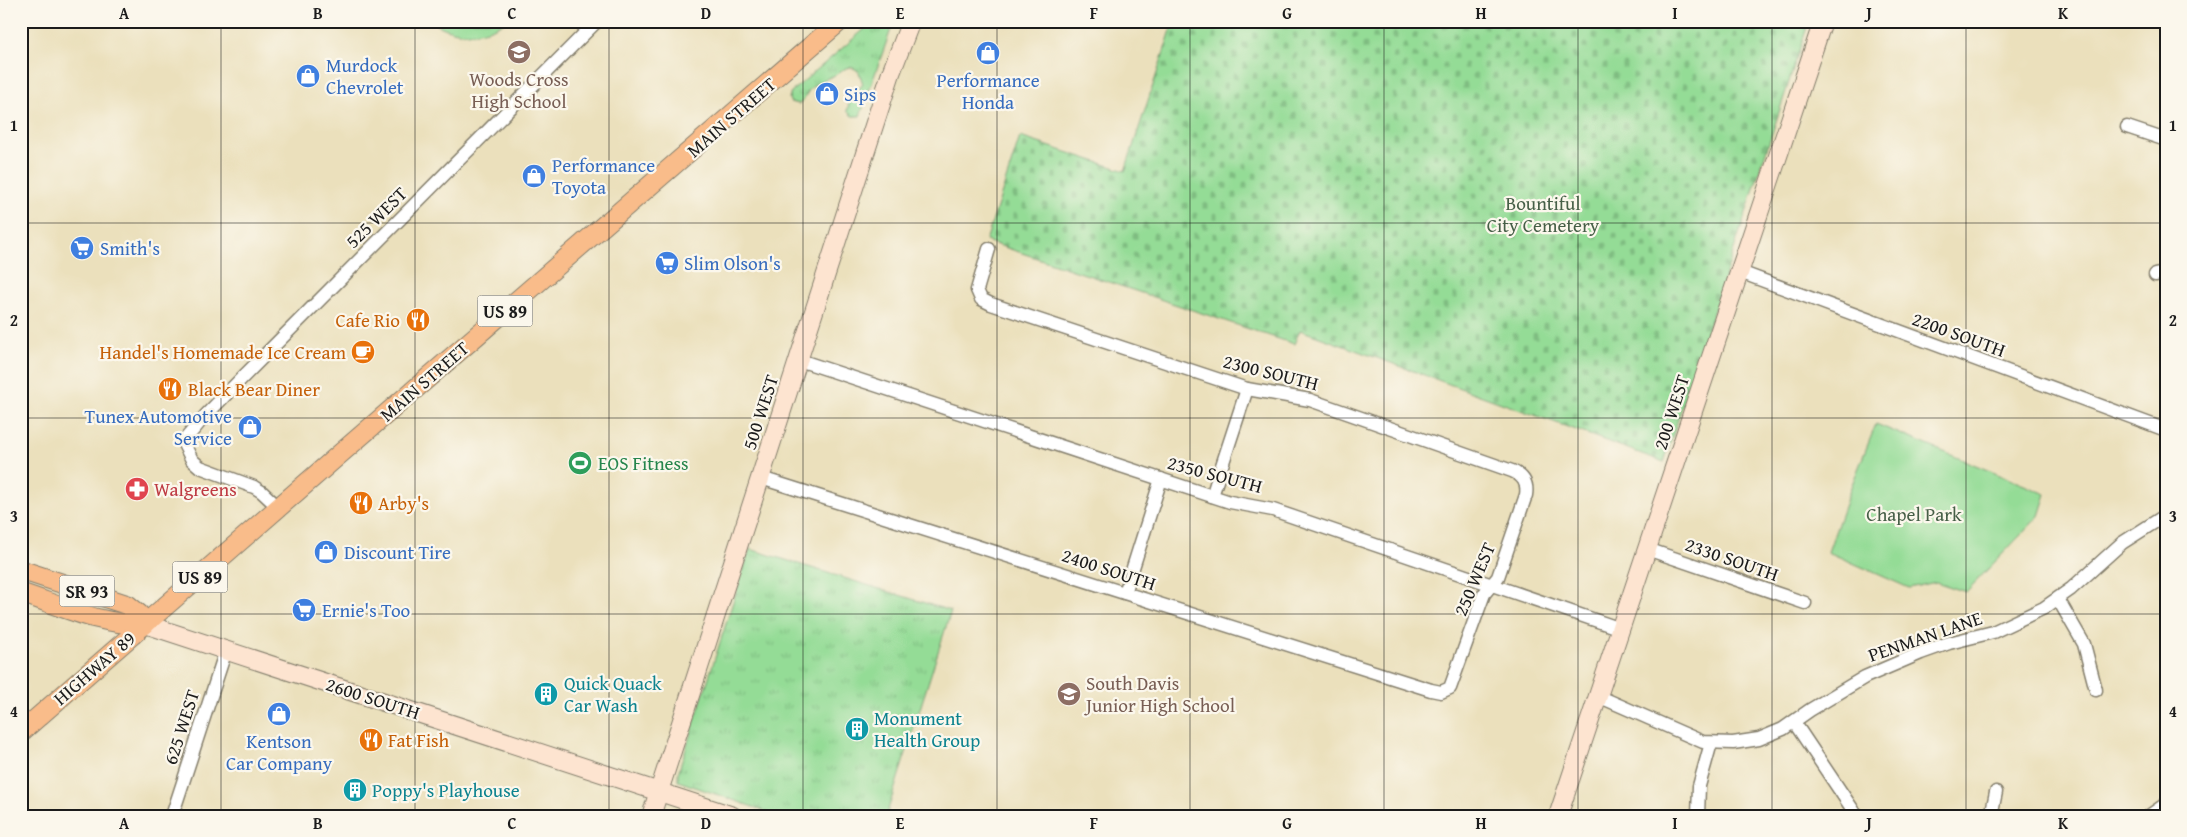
<svg xmlns="http://www.w3.org/2000/svg" width="2187" height="837" viewBox="0 0 2187 837" font-family="'Gentium Book Plus',serif">
	<style>
		.grass { fill: url(#grass-tufts); stroke: #587c59 }
		.cemetery { fill: url(#cemetery-stones); stroke: #587c59 }
		.green { fill: #94dc96; stroke: #587c59 }
		.lines { fill: none; stroke-linecap: round; stroke-linejoin: round }
		.street-casing { stroke: #847e6c; stroke-width: 15 }
		.secondary-casing { stroke: #847e6c; stroke-width: 20 }
		.primary-casing { stroke: #847e6c; stroke-width: 21 }
		.street { stroke: #fff; stroke-width: 12 }
		.secondary { stroke: #fde4d0; stroke-width: 18 }
		.primary { stroke: #f9bc8a; stroke-width: 19 }
		.grid { fill: none; stroke: #1c1c1c; stroke-width: 1; stroke-opacity: 0.55 }
		.labels { text-anchor: middle; dominant-baseline: central; stroke-width: 4.5; stroke-linejoin: round; paint-order: stroke }
		.shield { fill: #fbf7ec; stroke: #5f5e5a; stroke-width: 1 }
		.shield-label { font-size: 18px; font-weight: bold; fill: #1c1c1c }
		.shop-label { font-size: 19px; fill: #366cbe; stroke: #fbf7ec; text-anchor: start }
		.education-label { font-size: 19px; fill: #785e54; stroke: #fbf7ec }
		.street-label { font-size: 19px; fill: #1c1c1c; stroke: #fbf7ec }
		.park-label { font-size: 19px; fill: #465f47; stroke: #fbf7ec }
		.food-label { font-size: 19px; fill: #c56008; stroke: #fbf7ec; text-anchor: start }
		.leisure-label { font-size: 19px; fill: #27864d; stroke: #fbf7ec; text-anchor: start }
		.health-label { font-size: 19px; fill: #be3a42; stroke: #fbf7ec; text-anchor: start }
		.culture-label { font-size: 19px; fill: #0d838f; stroke: #fbf7ec; text-anchor: start }
		.neatline { fill: none; stroke: #1c1c1c; stroke-width: 2 }
		.grid-label { font-size: 16px; text-anchor: middle; font-weight: bold; fill: #1c1c1c }
	</style>
	<defs>
		<pattern id="grass-tufts" width="24" height="20" patternUnits="userSpaceOnUse" patternTransform="scale(1.25)"><rect width="24" height="20" fill="#94dc96"/><path d="M3 7l-1-3M5 7V3M7 7l1-3M15 17l-1-3M17 17v-4M19 17l1-3" fill="none" stroke="#7fbc81"/></pattern>
		<pattern id="cemetery-stones" width="16" height="16" patternUnits="userSpaceOnUse" patternTransform="scale(1.25)"><rect width="16" height="16" fill="#94dc96"/><path d="M2 7V4a2 2 0 0 1 4 0v3zM10 15v-3a2 2 0 0 1 4 0v3z" fill="#7fbc81"/></pattern>
	</defs>
	<rect width="100%" height="100%" fill="#fbf7ec"/>
	<filter id="ink" filterUnits="userSpaceOnUse"><feTurbulence type="fractalNoise" baseFrequency=".02" numOctaves="2"/><feDisplacementMap in="SourceGraphic" scale="10" xChannelSelector="R" yChannelSelector="G"/><feConvolveMatrix kernelMatrix="1 2 1 2 8 2 1 2 1" color-interpolation-filters="sRGB"/></filter>
	<filter id="wash" filterUnits="userSpaceOnUse"><feTurbulence type="fractalNoise" baseFrequency=".0096" numOctaves="4" result="noise"/><feDisplacementMap in="SourceGraphic" scale="20" xChannelSelector="R" yChannelSelector="G"/><feGaussianBlur stdDeviation="1.12" result="paint"/><feColorMatrix in="noise" values="0 0 0 0 0 0 0 0 0 0 0 0 0 0 0 0 0 1.4 0 .05"/><feComposite in="paint" operator="in"/></filter>
	<g filter="url(#wash)">
		<rect width="100%" height="100%" fill="#ebe0bc"/>
		<g class="grass">
			<path d="M874,21H894L860,116H852L847,111L850,99L863,84L859,72C849,63 845,69 835,75C826,79 819,81 811,88C806,93 805,100 799,104L790,102L789,98L791,92Z"/>
			<path d="M750,549L951,611L886,816H779L678,781V773Z"/>
		</g>
		<path class="cemetery" d="M1174,21H1809L1664,462L1300,330L1294,344L986,241L1020,137L1125,171Z"/>
		<g class="green">
			<path d="M431,21H506C482,37 455,37 431,21Z"/>
			<path d="M1876,424L2046,494L2039,516L1966,592L1936,582L1909,588L1828,552L1851,487Z"/>
		</g>
	</g>
	<g filter="url(#ink)">
		<g class="lines">
			<g class="street-casing">
				<g id="street">
					<path d="M2127,127L2166,140"/>
					<path d="M1740,272L2166,430"/>
					<path d="M2155,275L2166,273"/>
					<path d="M799,360L1230,502L1273,510L1621,629"/>
					<path d="M761,478L1431,690L1441,692L1450,688L1484,594L1498,577L1526,495C1528,483 1523,476 1512,471L1310,400L1247,389L991,304L981,299L977,290L989,249"/>
					<path d="M1212,496L1247,389"/>
					<path d="M279,508L262,492L254,487L200,467L192,460L183,442L205,416L243,377L597,21"/>
					<path d="M1647,549L1805,603"/>
					<path d="M1125,593L1161,479"/>
					<path d="M2058,599L2084,644L2096,690"/>
					<path d="M1598,696L1703,742L1733,743L1759,739L1783,729L1810,710L1865,677L1921,653L1949,643L1993,632L2044,608L2071,589L2122,543L2166,515"/>
					<path d="M1794,722L1857,816"/>
					<path d="M172,816L226,650"/>
					<path d="M1698,816L1699,786L1711,743"/>
					<path d="M1991,816L1996,792"/>
					<path d="M2149,816L2166,804"/>
				</g>
			</g>
			<g class="secondary-casing">
				<g id="secondary">
					<path d="M145,624L733,816"/>
					<path d="M651,816L891,73L911,21"/>
					<path d="M1558,816L1823,21"/>
				</g>
			</g>
			<g class="primary-casing">
				<g id="primary">
					<path d="M21,570L128,605L139,614L145,624"/>
					<path d="M21,593C61,606 102,626 145,624"/>
					<path d="M21,732L333,460L840,21"/>
				</g>
			</g>
			<use href="#street" class="street"/>
			<use href="#secondary" class="secondary"/>
			<use href="#primary" class="primary"/>
		</g>
	</g>
	<path class="grid" d="M221,21V816M415,21V816M609,21V816M803,21V816M997,21V816M1190,21V816M1384,21V816M1578,21V816M1772,21V816M1966,21V816M21,223H2166M21,418H2166M21,614H2166"/>
	<defs>
		<g id="school-disc" transform="scale(1.25)"><circle r="9.5" fill="#8d6e63" stroke="#fbf7ec"/><path d="M0-5L7-2L0 1L-7-2ZM-4 1L0 2.5L4 1V4Q0 6-4 4Z" fill="#fff"/></g>
		<g id="shop-disc" transform="scale(1.25)"><circle r="9.5" fill="#3f7fe0" stroke="#fbf7ec"/><path d="M-5-2.5h2.3a2.7 3.5 0 0 1 5.4 0H5L5.5 6h-11ZM-1.5-2.5h3a1.5 2.3 0 0 0-3 0Z" fill="#fff"/></g>
		<g id="supermarket-disc" transform="scale(1.25)"><circle r="9.5" fill="#3f7fe0" stroke="#fbf7ec"/><path d="M-6-5.5h2.5l.6 2H6L4.5 2H-2.5L-4.4-4H-6ZM-1.5 3.2a1.3 1.3 0 1 0 .1 0ZM3 3.2a1.3 1.3 0 1 0 .1 0Z" fill="#fff"/></g>
		<g id="restaurant-disc" transform="scale(1.25)"><circle r="9.5" fill="#e8710a" stroke="#fbf7ec"/><path d="M-5-6h1v4h1v-4h1v4h1v-4h1v5L-1.5 .5V6h-2V.5L-5-1ZM5-6V6H3V1.5H1.5Q1.5-4 5-6Z" fill="#fff"/></g>
		<g id="cafe-disc" transform="scale(1.25)"><circle r="9.5" fill="#e8710a" stroke="#fbf7ec"/><path d="M-5.5-4.5H6V0H3Q3 3.5 0 3.5H-2.5Q-5.5 3.5-5.5 0ZM3-3.2v2h1.7v-2ZM-6 4.5H4V6H-6Z" fill="#fff"/></g>
		<g id="stadium-disc" transform="scale(1.25)"><circle r="9.5" fill="#2e9e5b" stroke="#fbf7ec"/><path d="M0-5a6.5 5 0 1 0 0 10a6.5 5 0 1 0 0-10ZM-3.5-1.8h7v3.6h-7Z" fill="#fff"/></g>
		<g id="pharmacy-disc" transform="scale(1.25)"><circle r="9.5" fill="#e0444e" stroke="#fbf7ec"/><path d="M-2-6h4v4h4v4h-4v4h-4v-4h-4v-4h4Z" fill="#fff"/></g>
		<g id="building-disc" transform="scale(1.25)"><circle r="9.5" fill="#0f9aa8" stroke="#fbf7ec"/><path d="M-4-6H4V6H1V3H-1V6H-4ZM-2.5-4.3h1.7v1.8h-1.7ZM.8-4.3h1.7v1.8H.8ZM-2.5-1h1.7V.8h-1.7ZM.8-1h1.7V.8H.8Z" fill="#fff"/></g>
	</defs>
	<g fill-rule="evenodd">
		<use href="#school-disc" x="519" y="52"/>
		<use href="#shop-disc" x="988" y="53"/>
		<use href="#shop-disc" x="308" y="76"/>
		<use href="#shop-disc" x="827" y="94"/>
		<use href="#shop-disc" x="534" y="176"/>
		<use href="#supermarket-disc" x="82" y="248"/>
		<use href="#supermarket-disc" x="667" y="263"/>
		<use href="#restaurant-disc" x="418" y="320"/>
		<use href="#cafe-disc" x="363" y="352"/>
		<use href="#restaurant-disc" x="170" y="389"/>
		<use href="#shop-disc" x="250" y="427"/>
		<use href="#stadium-disc" x="580" y="463"/>
		<use href="#pharmacy-disc" x="137" y="489"/>
		<use href="#restaurant-disc" x="361" y="503"/>
		<use href="#shop-disc" x="326" y="552"/>
		<use href="#supermarket-disc" x="304" y="610"/>
		<use href="#building-disc" x="546" y="694"/>
		<use href="#school-disc" x="1069" y="694"/>
		<use href="#shop-disc" x="279" y="714"/>
		<use href="#building-disc" x="857" y="729"/>
		<use href="#restaurant-disc" x="371" y="740"/>
		<use href="#building-disc" x="355" y="790"/>
	</g>
	<g class="labels">
		<g class="shield">
			<rect x="477.5" y="295.5" width="55" height="31" rx="4"/>
			<rect x="172.5" y="561.5" width="55" height="31" rx="4"/>
			<rect x="59.5" y="575.5" width="55" height="31" rx="4"/>
		</g>
		<g class="shield-label">
			<text x="505" y="311">US 89</text>
			<text x="200" y="577">US 89</text>
			<text x="87" y="591">SR 93</text>
		</g>
		<g class="shop-label">
			<text x="326" y="65">Murdock<tspan x="326" dy="22">Chevrolet</tspan></text>
			<text x="988" y="80" text-anchor="middle">Performance<tspan x="988" dy="22">Honda</tspan></text>
			<text x="844" y="94">Sips</text>
			<text x="552" y="165">Performance<tspan x="552" dy="22">Toyota</tspan></text>
			<text x="100" y="248">Smith's</text>
			<text x="684" y="263">Slim Olson's</text>
			<text x="232" y="416" text-anchor="end">Tunex Automotive<tspan x="232" dy="22">Service</tspan></text>
			<text x="344" y="552">Discount Tire</text>
			<text x="322" y="610">Ernie's Too</text>
			<text x="279" y="741" text-anchor="middle">Kentson<tspan x="279" dy="22">Car Company</tspan></text>
		</g>
		<g class="education-label">
			<text x="519" y="79">Woods Cross<tspan x="519" dy="22">High School</tspan></text>
			<text x="1086" y="683" text-anchor="start">South Davis<tspan x="1086" dy="22">Junior High School</tspan></text>
		</g>
		<g class="street-label">
			<text transform="translate(731 117) rotate(-41)">MAIN STREET</text>
			<text transform="translate(376 217) rotate(-45)">525 WEST</text>
			<text transform="translate(1959 334) rotate(20)">2200 SOUTH</text>
			<text transform="translate(1271 372) rotate(14)">2300 SOUTH</text>
			<text transform="translate(424 381) rotate(-41)">MAIN STREET</text>
			<text transform="translate(760 412) rotate(-72)">500 WEST</text>
			<text transform="translate(1671 412) rotate(-72)">200 WEST</text>
			<text transform="translate(1215 474) rotate(15)">2350 SOUTH</text>
			<text transform="translate(1732 559) rotate(19)">2330 SOUTH</text>
			<text transform="translate(1109 569) rotate(18)">2400 SOUTH</text>
			<text transform="translate(1474 579) rotate(-67)">250 WEST</text>
			<text transform="translate(1925 636) rotate(-19)">PENMAN LANE</text>
			<text transform="translate(94 668) rotate(-41)">HIGHWAY 89</text>
			<text transform="translate(373 698) rotate(18)">2600 SOUTH</text>
			<text transform="translate(181 727) rotate(-72)">625 WEST</text>
		</g>
		<g class="park-label">
			<text x="1543" y="203">Bountiful<tspan x="1543" dy="22">City Cemetery</tspan></text>
			<text x="1914" y="514">Chapel Park</text>
		</g>
		<g class="food-label">
			<text x="400" y="320" text-anchor="end">Cafe Rio</text>
			<text x="346" y="352" text-anchor="end">Handel's Homemade Ice Cream</text>
			<text x="188" y="389">Black Bear Diner</text>
			<text x="378" y="503">Arby's</text>
			<text x="388" y="740">Fat Fish</text>
		</g>
		<g class="leisure-label">
			<text x="598" y="463">EOS Fitness</text>
		</g>
		<g class="health-label">
			<text x="154" y="489">Walgreens</text>
		</g>
		<g class="culture-label">
			<text x="564" y="683">Quick Quack<tspan x="564" dy="22">Car Wash</tspan></text>
			<text x="874" y="718">Monument<tspan x="874" dy="22">Health Group</tspan></text>
			<text x="372" y="790">Poppy's Playhouse</text>
		</g>
	</g>
	<rect width="2187" height="837" fill="none" stroke="#fbf7ec" stroke-width="55"/>
	<rect x="28" y="28" width="2132" height="782" class="neatline"/>
	<g class="grid-label">
		<text x="124" y="19">A</text>
		<text x="318" y="19">B</text>
		<text x="512" y="19">C</text>
		<text x="706" y="19">D</text>
		<text x="900" y="19">E</text>
		<text x="1094" y="19">F</text>
		<text x="1287" y="19">G</text>
		<text x="1481" y="19">H</text>
		<text x="1675" y="19">I</text>
		<text x="1869" y="19">J</text>
		<text x="2063" y="19">K</text>
		<text x="14" y="131">1</text>
		<text x="2173" y="131">1</text>
		<text x="14" y="326">2</text>
		<text x="2173" y="326">2</text>
		<text x="14" y="522">3</text>
		<text x="2173" y="522">3</text>
		<text x="14" y="717">4</text>
		<text x="2173" y="717">4</text>
		<text x="124" y="829">A</text>
		<text x="318" y="829">B</text>
		<text x="512" y="829">C</text>
		<text x="706" y="829">D</text>
		<text x="900" y="829">E</text>
		<text x="1094" y="829">F</text>
		<text x="1287" y="829">G</text>
		<text x="1481" y="829">H</text>
		<text x="1675" y="829">I</text>
		<text x="1869" y="829">J</text>
		<text x="2063" y="829">K</text>
	</g>
</svg>
